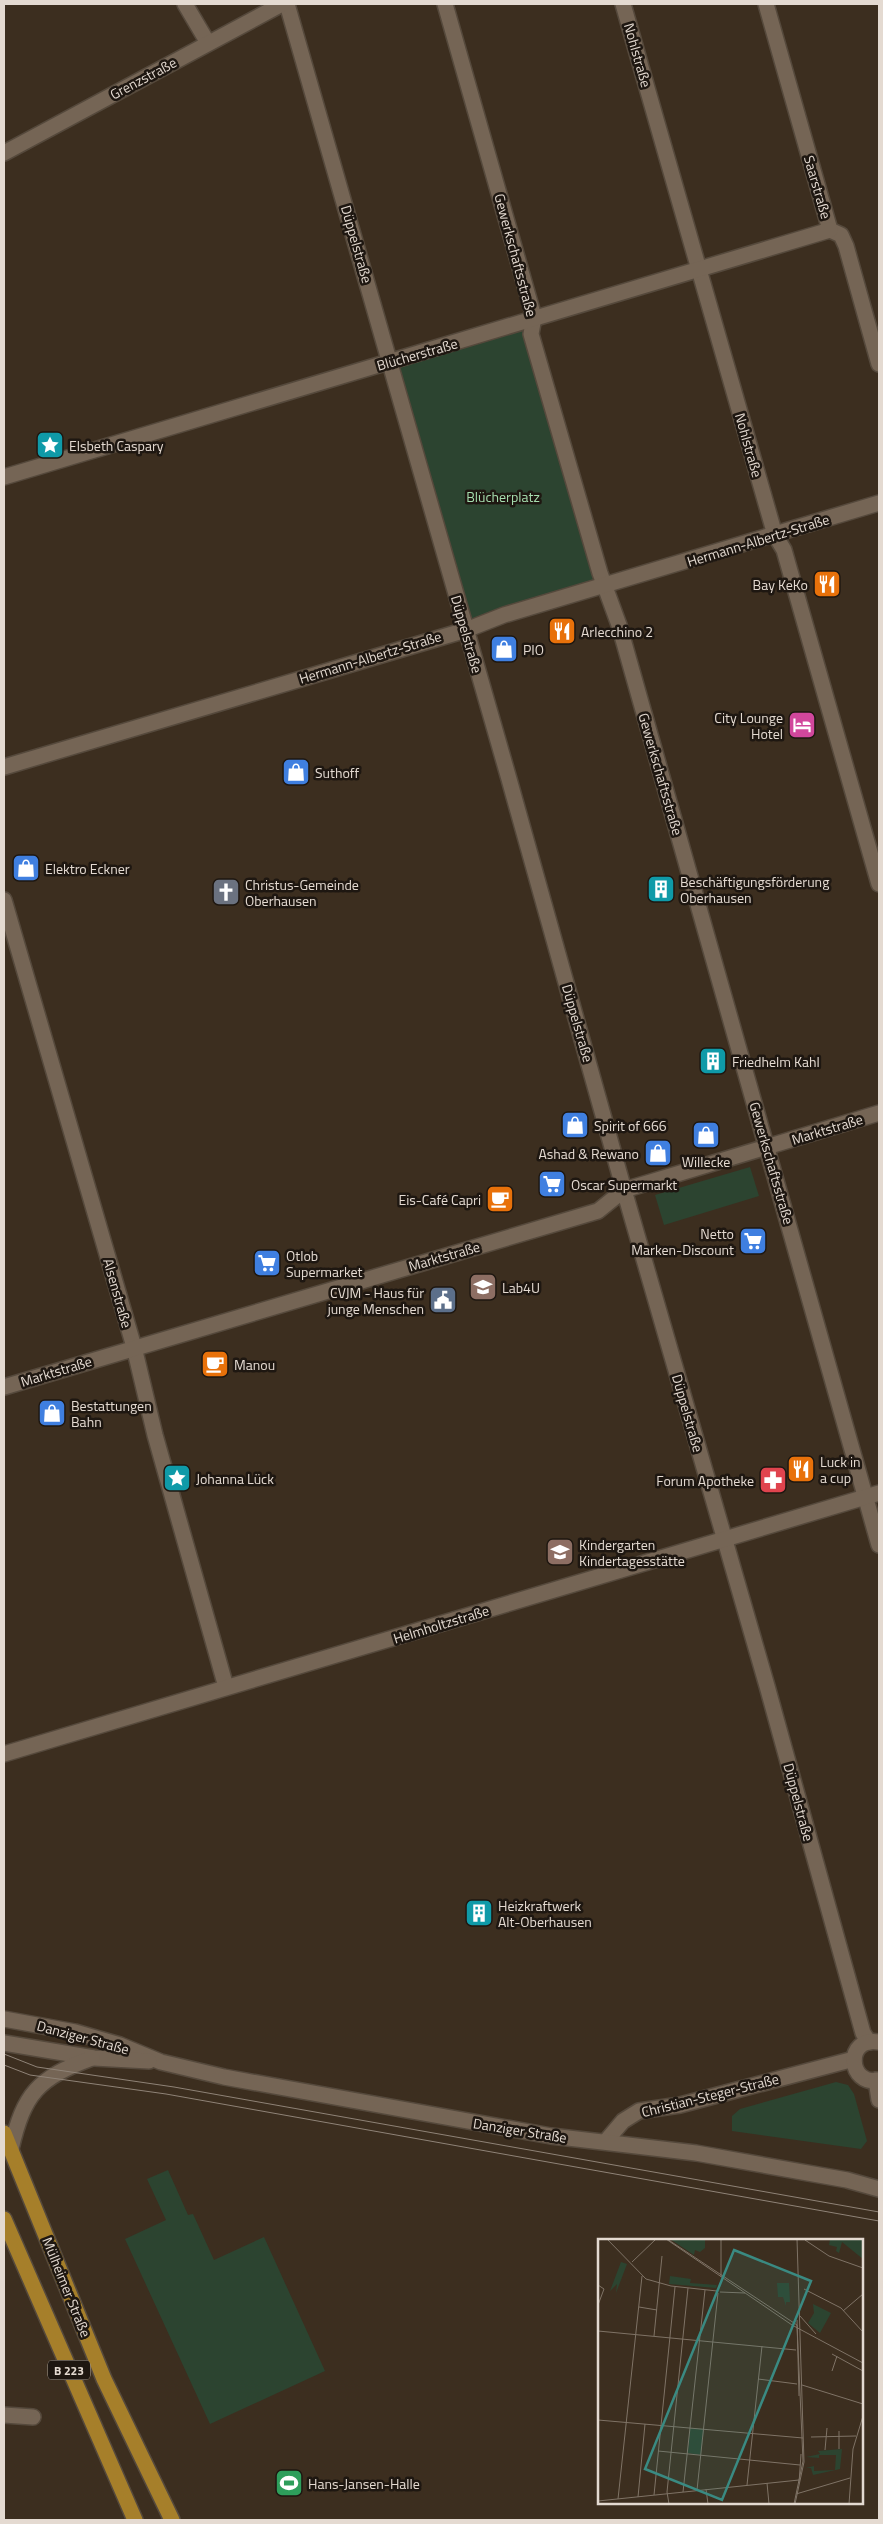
<svg xmlns="http://www.w3.org/2000/svg" width="883" height="2524" viewBox="0 0 883 2524" font-family="'Titillium Web',sans-serif">
	<style>
		.green { fill: #2c4430 }
		.lines { fill: none; stroke-linecap: round; stroke-linejoin: round }
		.street-casing { stroke: #55493c; stroke-width: 18 }
		.secondary-casing { stroke: #55493c; stroke-width: 18 }
		.primary-casing { stroke: #55493c; stroke-width: 18 }
		.street { stroke: #756555; stroke-width: 15 }
		.secondary { stroke: #756555; stroke-width: 15 }
		.primary { stroke: #a67f2a; stroke-width: 15 }
		.tram { stroke: #8f8377; stroke-width: 1 }
		.labels { text-anchor: middle; dominant-baseline: central; stroke-width: 5; stroke-linejoin: round; paint-order: stroke }
		.shield { fill: #1e1711; stroke: #a9a097; stroke-width: 1 }
		.shield-label { font-size: 12px; font-weight: bold; fill: #e4dad1 }
		.street-label { font-size: 14px; fill: #e4dad1; stroke: #1e1711 }
		.poi-label { font-size: 14px; fill: #e4dad1; stroke: #1e1711; text-anchor: start }
		.park-label { font-size: 14px; fill: #a6deaf; stroke: #1e1711 }
		.inset-road { fill: none; stroke: #7f7366; stroke-width: 1 }
		.view { fill: #3a8a82; fill-opacity: 0.15; stroke: #3a8a82; stroke-width: 2.5 }
		.inset-edge { fill: none; stroke: #e4dad1; stroke-width: 2.5 }
	</style>
	<rect width="100%" height="100%" fill="#3c2e1f"/>
	<g class="green">
		<path d="M534,317L604,586L466,630L390,361Z"/>
		<path d="M750,1167L759,1196L664,1225L655,1195Z"/>
		<path d="M836,2082L848,2085L854,2094L867,2141L861,2149L732,2131V2116L740,2109Z"/>
		<path d="M168,2170L188,2215L193,2214L214,2260L264,2237L325,2371L210,2424L125,2239L166,2220L147,2179Z"/>
	</g>
	<g class="lines">
		<g class="street-casing">
			<g id="street">
				<path d="M185,4L208,43"/>
				<path d="M287,4L509,779L624,1190L767,1686L863,2033L869,2042"/>
				<path d="M445,4L534,317L531,334L600,573L619,625L879,1545"/>
				<path d="M623,4L775,535L784,550L879,884"/>
				<path d="M766,4L830,230L841,235L846,246L879,364"/>
				<path d="M4,477L830,230"/>
				<path d="M4,767L466,630L504,615L879,503"/>
				<path d="M4,900L134,1347L155,1435L226,1687"/>
				<path d="M4,1387L598,1211L624,1190L879,1113"/>
				<path d="M4,1754L879,1493"/>
				<path d="M606,2141L623,2121L639,2111L680,2105L854,2059"/>
				<path d="M4,2415L33,2417"/>
			</g>
		</g>
		<g class="secondary-casing">
			<g id="secondary">
				<path d="M4,153L282,4"/>
				<path d="M4,2019L75,2032L120,2045L161,2062L224,2077L551,2136L696,2153L847,2180L879,2189"/>
				<path d="M879,2042C844,2036 848,2087 879,2080"/>
				<path d="M4,2043L94,2058L149,2061"/>
				<path d="M876,2080L879,2100"/>
				<path d="M11,2149C24,2093 38,2078 92,2058"/>
			</g>
		</g>
		<g class="primary-casing">
			<g id="primary">
				<path d="M4,2133L104,2379L172,2520"/>
				<path d="M4,2219L135,2520"/>
			</g>
		</g>
		<use href="#street" class="street"/>
		<use href="#secondary" class="secondary"/>
		<use href="#primary" class="primary"/>
		<g class="tram">
			<path d="M4,2054L37,2067L174,2087L879,2212"/>
			<path d="M4,2065L30,2075L166,2094L879,2221"/>
		</g>
	</g>
	<defs>
		<g id="sight-square" transform="scale(1.4375)"><rect x="-9" y="-9" width="18" height="18" rx="4" fill="#0f9aa8" stroke="#1e1711"/><path d="M0-6L1.8-2.2L6-1.7L2.9 1.2L3.7 5.4L0 3.3L-3.7 5.4L-2.9 1.2L-6-1.7L-1.8-2.2Z" fill="#fff"/></g>
		<g id="restaurant-square" transform="scale(1.4375)"><rect x="-9" y="-9" width="18" height="18" rx="4" fill="#e8710a" stroke="#1e1711"/><path d="M-5-6h1v4h1v-4h1v4h1v-4h1v5L-1.5 .5V6h-2V.5L-5-1ZM5-6V6H3V1.5H1.5Q1.5-4 5-6Z" fill="#fff"/></g>
		<g id="shop-square" transform="scale(1.4375)"><rect x="-9" y="-9" width="18" height="18" rx="4" fill="#3f7fe0" stroke="#1e1711"/><path d="M-5-2.5h2.3a2.7 3.5 0 0 1 5.4 0H5L5.5 6h-11ZM-1.5-2.5h3a1.5 2.3 0 0 0-3 0Z" fill="#fff"/></g>
		<g id="hotel-square" transform="scale(1.4375)"><rect x="-9" y="-9" width="18" height="18" rx="4" fill="#d1479c" stroke="#1e1711"/><path d="M-6-4.5h1.5V1H6V5H4.5V3h-9V5H-6ZM-4 0a1.8 1.8 0 1 1 3.6 0ZM.5 0V-2.5h3Q6-2.5 6 0Z" fill="#fff"/></g>
		<g id="building-square" transform="scale(1.4375)"><rect x="-9" y="-9" width="18" height="18" rx="4" fill="#0f9aa8" stroke="#1e1711"/><path d="M-4-6H4V6H1V3H-1V6H-4ZM-2.5-4.3h1.7v1.8h-1.7ZM.8-4.3h1.7v1.8H.8ZM-2.5-1h1.7V.8h-1.7ZM.8-1h1.7V.8H.8Z" fill="#fff"/></g>
		<g id="church-square" transform="scale(1.4375)"><rect x="-9" y="-9" width="18" height="18" rx="4" fill="#6b7280" stroke="#1e1711"/><path d="M-1.2-6h2.4v3.5h3.3v2.4h-3.3V6h-2.4V-.1h-3.3v-2.4h3.3Z" fill="#fff"/></g>
		<g id="supermarket-square" transform="scale(1.4375)"><rect x="-9" y="-9" width="18" height="18" rx="4" fill="#3f7fe0" stroke="#1e1711"/><path d="M-6-5.5h2.5l.6 2H6L4.5 2H-2.5L-4.4-4H-6ZM-1.5 3.2a1.3 1.3 0 1 0 .1 0ZM3 3.2a1.3 1.3 0 1 0 .1 0Z" fill="#fff"/></g>
		<g id="cafe-square" transform="scale(1.4375)"><rect x="-9" y="-9" width="18" height="18" rx="4" fill="#e8710a" stroke="#1e1711"/><path d="M-5.5-4.5H6V0H3Q3 3.5 0 3.5H-2.5Q-5.5 3.5-5.5 0ZM3-3.2v2h1.7v-2ZM-6 4.5H4V6H-6Z" fill="#fff"/></g>
		<g id="university-square" transform="scale(1.4375)"><rect x="-9" y="-9" width="18" height="18" rx="4" fill="#8d6e63" stroke="#1e1711"/><path d="M0-5L7-2L0 1L-7-2ZM-4 1L0 2.5L4 1V4Q0 6-4 4Z" fill="#fff"/></g>
		<g id="civic-square" transform="scale(1.4375)"><rect x="-9" y="-9" width="18" height="18" rx="4" fill="#5c6f8a" stroke="#1e1711"/><path d="M-.6-6.5H3V-4.5H.6V-3L4-1V1h2V6H-6V1h2V-1L-.6-3ZM-1.2 2.5V6h2.4V2.5Z" fill="#fff"/></g>
		<g id="pharmacy-square" transform="scale(1.4375)"><rect x="-9" y="-9" width="18" height="18" rx="4" fill="#e0444e" stroke="#1e1711"/><path d="M-2-6h4v4h4v4h-4v4h-4v-4h-4v-4h4Z" fill="#fff"/></g>
		<g id="school-square" transform="scale(1.4375)"><rect x="-9" y="-9" width="18" height="18" rx="4" fill="#8d6e63" stroke="#1e1711"/><path d="M0-5L7-2L0 1L-7-2ZM-4 1L0 2.5L4 1V4Q0 6-4 4Z" fill="#fff"/></g>
		<g id="stadium-square" transform="scale(1.4375)"><rect x="-9" y="-9" width="18" height="18" rx="4" fill="#2e9e5b" stroke="#1e1711"/><path d="M0-5a6.5 5 0 1 0 0 10a6.5 5 0 1 0 0-10ZM-3.5-1.8h7v3.6h-7Z" fill="#fff"/></g>
	</defs>
	<g fill-rule="evenodd">
		<use href="#sight-square" x="50" y="445"/>
		<use href="#restaurant-square" x="827" y="584"/>
		<use href="#restaurant-square" x="562" y="631"/>
		<use href="#shop-square" x="504" y="649"/>
		<use href="#hotel-square" x="802" y="725"/>
		<use href="#shop-square" x="296" y="772"/>
		<use href="#shop-square" x="26" y="868"/>
		<use href="#building-square" x="661" y="889"/>
		<use href="#church-square" x="226" y="892"/>
		<use href="#building-square" x="713" y="1061"/>
		<use href="#shop-square" x="575" y="1125"/>
		<use href="#shop-square" x="706" y="1135"/>
		<use href="#shop-square" x="658" y="1153"/>
		<use href="#supermarket-square" x="552" y="1184"/>
		<use href="#cafe-square" x="500" y="1199"/>
		<use href="#supermarket-square" x="753" y="1241"/>
		<use href="#supermarket-square" x="267" y="1263"/>
		<use href="#university-square" x="483" y="1287"/>
		<use href="#civic-square" x="443" y="1300"/>
		<use href="#cafe-square" x="215" y="1364"/>
		<use href="#shop-square" x="52" y="1413"/>
		<use href="#restaurant-square" x="801" y="1469"/>
		<use href="#sight-square" x="177" y="1478"/>
		<use href="#pharmacy-square" x="773" y="1480"/>
		<use href="#school-square" x="560" y="1552"/>
		<use href="#building-square" x="479" y="1913"/>
		<use href="#stadium-square" x="289" y="2483"/>
	</g>
	<g class="labels">
		<rect class="shield" x="48" y="2360.5" width="42" height="19" rx="4"/>
		<g class="shield-label">
			<text x="69" y="2370">B 223</text>
		</g>
		<g class="street-label">
			<text transform="translate(638 55) rotate(74)">Nohlstraße</text>
			<text transform="translate(143 78) rotate(-28)">Grenzstraße</text>
			<text transform="translate(818 187) rotate(74)">Saarstraße</text>
			<text transform="translate(357 244) rotate(74)">Düppelstraße</text>
			<text transform="translate(516 255) rotate(75)">Gewerkschaftsstraße</text>
			<text transform="translate(417 354) rotate(-16)">Blücherstraße</text>
			<text transform="translate(749 445) rotate(74)">Nohlstraße</text>
			<text transform="translate(758 540) rotate(-17)">Hermann-Albertz-Straße</text>
			<text transform="translate(467 634) rotate(74)">Düppelstraße</text>
			<text transform="translate(370 657) rotate(-17)">Hermann-Albertz-Straße</text>
			<text transform="translate(661 774) rotate(74)">Gewerkschaftsstraße</text>
			<text transform="translate(578 1023) rotate(74)">Düppelstraße</text>
			<text transform="translate(827 1129) rotate(-17)">Marktstraße</text>
			<text transform="translate(772 1163) rotate(74)">Gewerkschaftsstraße</text>
			<text transform="translate(444 1256) rotate(-16)">Marktstraße</text>
			<text transform="translate(118 1293) rotate(74)">Alsenstraße</text>
			<text transform="translate(56 1371) rotate(-17)">Marktstraße</text>
			<text transform="translate(688 1413) rotate(74)">Düppelstraße</text>
			<text transform="translate(441 1624) rotate(-17)">Helmholtzstraße</text>
			<text transform="translate(799 1802) rotate(75)">Düppelstraße</text>
			<text transform="translate(83 2037) rotate(15)">Danziger Straße</text>
			<text transform="translate(710 2095) rotate(-14)">Christian-Steger-Straße</text>
			<text transform="translate(520 2130) rotate(9)">Danziger Straße</text>
			<text transform="translate(67 2287) rotate(68)">Mülheimer Straße</text>
		</g>
		<g class="poi-label">
			<text x="69" y="445">Elsbeth Caspary</text>
			<text x="808" y="584" text-anchor="end">Bay KeKo</text>
			<text x="581" y="631">Arlecchino 2</text>
			<text x="523" y="649">PIO</text>
			<text x="783" y="717" text-anchor="end">City Lounge<tspan x="783" dy="16">Hotel</tspan></text>
			<text x="315" y="772">Suthoff</text>
			<text x="45" y="868">Elektro Eckner</text>
			<text x="680" y="881">Beschäftigungsförderung<tspan x="680" dy="16">Oberhausen</tspan></text>
			<text x="245" y="884">Christus-Gemeinde<tspan x="245" dy="16">Oberhausen</tspan></text>
			<text x="732" y="1061">Friedhelm Kahl</text>
			<text x="594" y="1125">Spirit of 666</text>
			<text x="639" y="1153" text-anchor="end">Ashad &amp; Rewano</text>
			<text x="706" y="1161" text-anchor="middle">Willecke</text>
			<text x="571" y="1184">Oscar Supermarkt</text>
			<text x="481" y="1199" text-anchor="end">Eis-Café Capri</text>
			<text x="734" y="1233" text-anchor="end">Netto<tspan x="734" dy="16">Marken-Discount</tspan></text>
			<text x="286" y="1255">Otlob<tspan x="286" dy="16">Supermarket</tspan></text>
			<text x="502" y="1287">Lab4U</text>
			<text x="424" y="1292" text-anchor="end">CVJM - Haus für<tspan x="424" dy="16">junge Menschen</tspan></text>
			<text x="234" y="1364">Manou</text>
			<text x="71" y="1405">Bestattungen<tspan x="71" dy="16">Bahn</tspan></text>
			<text x="820" y="1461">Luck in<tspan x="820" dy="16">a cup</tspan></text>
			<text x="196" y="1478">Johanna Lück</text>
			<text x="754" y="1480" text-anchor="end">Forum Apotheke</text>
			<text x="579" y="1544">Kindergarten<tspan x="579" dy="16">Kindertagesstätte</tspan></text>
			<text x="498" y="1905">Heizkraftwerk<tspan x="498" dy="16">Alt-Oberhausen</tspan></text>
			<text x="308" y="2483">Hans-Jansen-Halle</text>
		</g>
		<g class="park-label">
			<text x="503" y="496">Blücherplatz</text>
		</g>
	</g>
	<g transform="translate(598 2239)">
		<rect width="265" height="265" fill="#3c2e1f"/>
		<path d="M72,0H107V9L102,13L97,11L96,16ZM232,0H265V20L244,3L241,14L238,12L239,8L231,6ZM23,23L29,25L18,54L19,45L12,52ZM72,37L93,40L92,44L119,46L118,49L71,45ZM179,44H191L192,63H188V67L185,58H180ZM215,65L233,74L222,94L210,84L216,74ZM92,189L106,190L103,216L90,214ZM244,210L242,230L215,236L213,229H208L216,227V232L237,231L238,216H221V219L208,218L222,215L220,212Z" fill="#2c4430"/>
		<path class="inset-road" d="M9,0L48,40L73,47L119,52M68,0L194,86L265,124M69,0L199,86L205,222L196,265M207,1L231,17L265,29M34,23L58,0M123,38V0M0,46L6,50L0,66M206,50L243,69L265,93M122,53L147,54M41,68L59,71M245,72L265,55M202,77L218,95M199,81L201,157M0,92L198,111M56,97L64,17M234,115L265,132M234,132L239,117M160,140L199,145M204,146L265,165M0,181L205,199M241,192V210M213,198L258,197M227,211L229,189M60,212L202,226M169,244L171,265M201,244L203,215M149,246L164,107M108,250L110,265M99,251L120,54M85,253L107,51M198,255L252,239M56,256L77,48M40,258L47,185M20,260L44,37M0,262L201,241M71,265L69,253L90,49M197,265L206,223L199,0M251,265L255,210L265,177"/>
		<path class="view" d="M136,11L213,42L124,261L47,230Z"/>
		<rect width="265" height="265" class="inset-edge"/>
	</g>
	<rect width="883" height="2524" fill="none" stroke="#e4dad1" stroke-width="10"/>
</svg>
